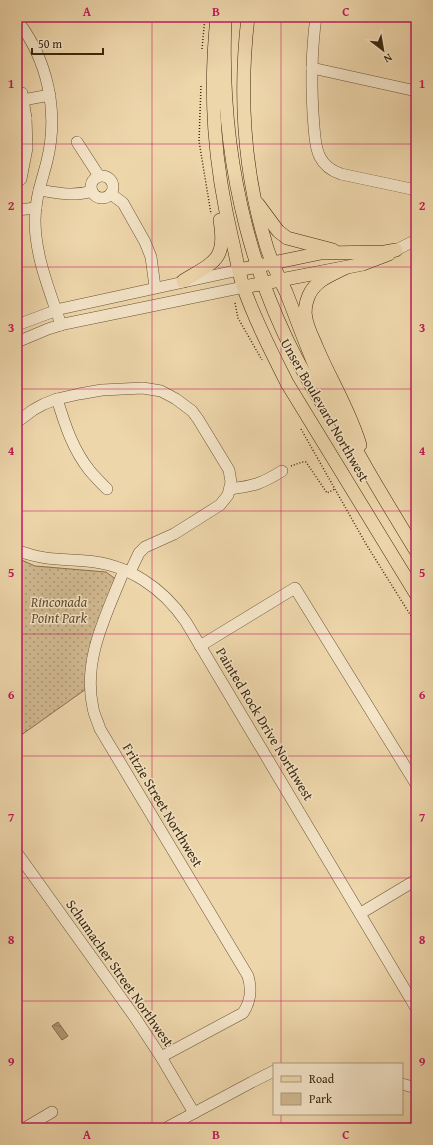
<svg xmlns="http://www.w3.org/2000/svg" width="433" height="1145" viewBox="0 0 433 1145" font-family="'Gentium Book Plus',serif">
	<style>
		.green { fill: url(#green-dots); stroke: #86704e }
		.water { fill: url(#water-ripples); stroke: #826d4b }
		.lines { fill: none; stroke-linecap: round; stroke-linejoin: round }
		.minor-casing { stroke: #685434; stroke-width: 12 }
		.major-casing { stroke: #3b280c; stroke-width: 14 }
		.path { stroke: #3b280c; stroke-width: 1.5; stroke-dasharray: 1 2; stroke-linecap: butt }
		.minor { stroke: #f4e4c8; stroke-width: 11 }
		.major { stroke: #eed6ab; stroke-width: 13 }
		.grid { fill: none; stroke: #c2185b; stroke-width: 1; stroke-opacity: 0.55 }
		.labels { text-anchor: middle; dominant-baseline: central; stroke-width: 3; stroke-linejoin: round; paint-order: stroke }
		.street-label { font-size: 14px; fill: #3b280c; stroke: #f4e4c8 }
		.park-label { font-size: 14px; font-style: italic; fill: #604c2d; stroke: #f4e4c8 }
		.neatline { fill: none; stroke: #c2185b; stroke-width: 1.5 }
		.grid-label { font-size: 13px; text-anchor: middle; font-weight: bold; fill: #c2185b }
	</style>
	<defs>
		<pattern id="green-dots" width="8" height="8" patternUnits="userSpaceOnUse"><rect width="8" height="8" fill="#d0b890"/><path d="M2 2h.1M6 6h.1" fill="none" stroke="#aa9674" stroke-width="1.8" stroke-linecap="round"/></pattern>
		<pattern id="water-ripples" width="26" height="14" patternUnits="userSpaceOnUse"><rect width="26" height="14" fill="#b19b75"/><path d="M2 4q2-2 4 0t4 0M15 11q2-2 4 0t4 0" fill="none" stroke="#917e5e"/></pattern>
	</defs>
	<rect width="100%" height="100%" fill="#eed6ab"/>
	<filter id="stains"><feTurbulence type="fractalNoise" baseFrequency=".005" numOctaves="4"/><feColorMatrix values="0 0 0 0 .2 0 0 0 0 .09 0 0 0 0 .02 0 0 0 .5 -.17"/></filter>
	<radialGradient id="worn" r=".72"><stop offset=".6" stop-color="#630" stop-opacity="0"/><stop offset="1" stop-color="#630" stop-opacity=".3"/></radialGradient>
	<path class="green" d="M17,558L35,566L106,572L117,580L86,689L17,738Z"/>
	<path class="water" d="M58,1022L68,1036L62,1040L52,1026Z"/>
	<g class="lines">
		<g class="minor-casing">
			<g id="minor">
				<path d="M316,17C311,53 311,91 314,127C315,137 315,148 320,157C324,165 332,171 341,174L416,190"/>
				<path d="M17,20C48,60 59,112 47,161C42,181 35,199 35,220C35,257 50,291 61,325"/>
				<path d="M312,68L416,91"/>
				<path d="M23,100L50,95"/>
				<path d="M17,124L26,118L22,93"/>
				<path d="M77,142L99,176"/>
				<circle cx="102" cy="187" r="11"/>
				<path d="M17,182L21,179L27,148L26,118"/>
				<path d="M39,190C57,193 74,197 92,191"/>
				<path d="M111,194L123,203L145,242L151,257L155,287"/>
				<path d="M17,210L36,208"/>
				<path d="M396,250L416,240"/>
				<path d="M17,325L60,309L239,270"/>
				<path d="M17,342L48,329L64,324L244,287"/>
				<path d="M57,399C65,425 73,450 90,471C95,477 101,483 107,489"/>
				<path d="M17,422L33,410L44,404L57,399L79,394L102,390L143,388L161,391L176,399L192,411L198,419L229,470L231,482L228,495L220,505L174,534L145,547L139,553L130,572"/>
				<path d="M230,489C254,486 261,484 282,471"/>
				<path d="M17,550C40,560 62,559 86,561C128,564 163,588 186,622L416,1008"/>
				<path d="M124,570C107,614 82,659 93,708C94,715 98,722 100,729L248,976C252,990 251,1001 243,1013L161,1057"/>
				<path d="M200,646L295,588L416,784"/>
				<path d="M17,853L134,1016L161,1057L194,1113"/>
				<path d="M361,913L416,880"/>
				<path d="M402,1084L416,1088"/>
				<path d="M25,1128L52,1112"/>
				<path d="M166,1128L252,1082L274,1071"/>
				<path d="M412,1128L416,1125"/>
			</g>
		</g>
		<g class="major-casing">
			<g id="major">
				<path d="M217,17C209,95 214,163 232,239C236,255 238,271 243,286C255,320 271,351 287,383L416,594"/>
				<path d="M248,17C239,94 244,174 267,248C272,263 279,278 286,292C301,330 314,368 332,404C357,455 387,503 416,551"/>
				<path d="M225,20C219,161 252,299 331,417"/>
				<path d="M258,204L278,231L287,238L333,250"/>
				<path d="M345,268C331,275 316,280 309,295C306,302 304,311 306,319C308,329 313,338 317,348C331,381 350,411 360,445"/>
				<path d="M239,270L321,253L385,252L396,250"/>
				<path d="M183,281C214,262 227,260 220,220"/>
				<path d="M244,287L363,264L389,254"/>
			</g>
		</g>
		<g class="path">
			<path d="M202,49L205,17"/>
			<path d="M201,86L199,141L211,214"/>
			<path d="M235,303L238,318L262,360"/>
			<path d="M416,380L412,389V391L416,392"/>
			<path d="M301,429L366,544L416,624"/>
			<path d="M291,466L302,462H306L327,493L335,489"/>
		</g>
		<use href="#minor" class="minor"/>
		<use href="#major" class="major"/>
	</g>
	<path class="grid" d="M152,17V1128M281,17V1064M17,144H416M17,267H416M17,389H416M17,511H416M17,634H416M17,756H416M17,878H416M17,1001H416M281,1114V1128"/>
	<g class="labels">
		<g class="street-label">
			<text transform="translate(325 410) rotate(60)">Unser Boulevard Northwest</text>
			<text transform="translate(265 724) rotate(59)">Painted Rock Drive Northwest</text>
			<text transform="translate(163 805) rotate(59)">Fritzie Street Northwest</text>
			<text transform="translate(120 973) rotate(55)">Schumacher Street Northwest</text>
		</g>
		<g class="park-label">
			<text x="59" y="602">Rinconada<tspan x="59" dy="16">Point Park</tspan></text>
		</g>
	</g>
	<rect width="433" height="1145" fill="none" stroke="#eed6ab" stroke-width="44"/>
	<rect x="273" y="1063" width="130" height="52" fill="#f4e4c8" stroke="#aa997d"/>
	<rect x="281" y="1076" width="20" height="6" fill="#eed6ab" stroke="#aa997d"/>
	<text x="309" y="1083" font-size="12" fill="#3b280c">Road</text>
	<rect x="281" y="1093" width="20" height="12" fill="#d0b890" stroke="#aa997d"/>
	<text x="309" y="1103" font-size="12" fill="#3b280c">Park</text>
	<g transform="translate(383 50) rotate(149)" stroke="#f4e4c8" stroke-width="3" paint-order="stroke">
	<path d="M0-3L7 15L0 10L-7 15Z" fill="#3b280c"/>
	<text y="-6" font-size="11" font-weight="bold" text-anchor="middle" fill="#3b280c">N</text>
	</g>
	<path d="M32 48v6h71v-6" fill="none" stroke="#3b280c" stroke-width="2"/>
	<text x="38" y="48" font-size="12" fill="#3b280c" stroke="#f4e4c8" stroke-width="3" paint-order="stroke">50 m</text>
	<rect x="22" y="22" width="389" height="1101" class="neatline"/>
	<g class="grid-label">
		<text x="87" y="16">A</text>
		<text x="216" y="16">B</text>
		<text x="346" y="16">C</text>
		<text x="11" y="88">1</text>
		<text x="422" y="88">1</text>
		<text x="11" y="210">2</text>
		<text x="422" y="210">2</text>
		<text x="11" y="332">3</text>
		<text x="422" y="332">3</text>
		<text x="11" y="455">4</text>
		<text x="422" y="455">4</text>
		<text x="11" y="577">5</text>
		<text x="422" y="577">5</text>
		<text x="11" y="699">6</text>
		<text x="422" y="699">6</text>
		<text x="11" y="822">7</text>
		<text x="422" y="822">7</text>
		<text x="11" y="944">8</text>
		<text x="422" y="944">8</text>
		<text x="11" y="1066">9</text>
		<text x="422" y="1066">9</text>
		<text x="87" y="1139">A</text>
		<text x="216" y="1139">B</text>
		<text x="346" y="1139">C</text>
	</g>
	<rect width="100%" height="100%" filter="url(#stains)"/>
	<rect width="100%" height="100%" fill="url(#worn)"/>
</svg>
